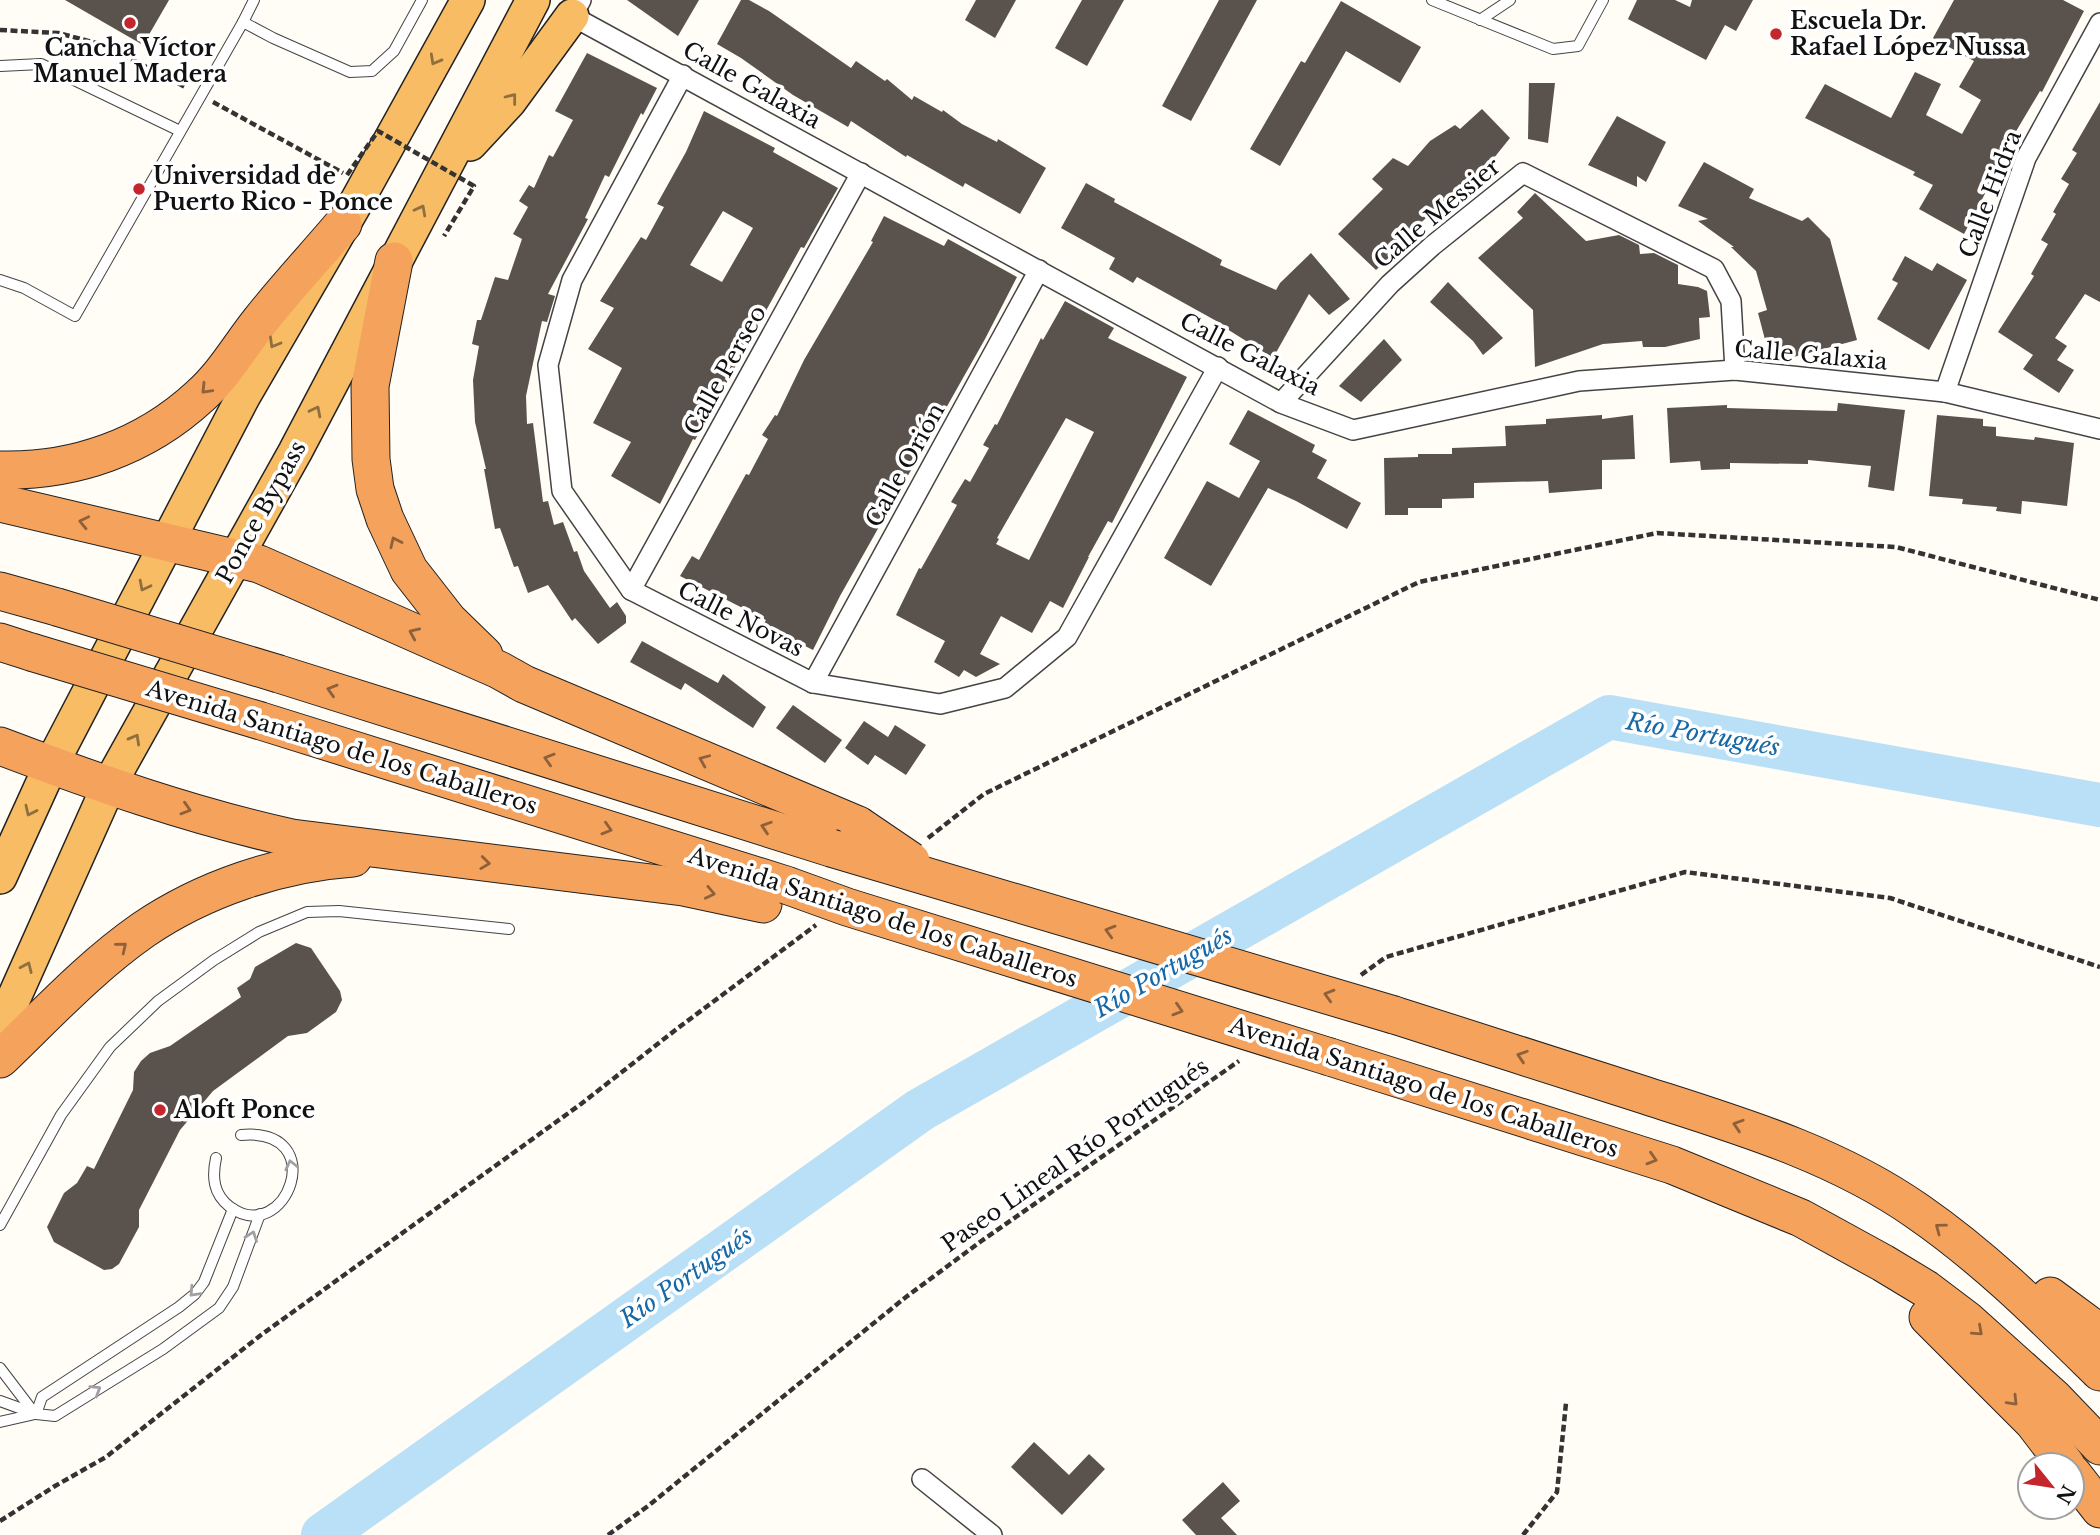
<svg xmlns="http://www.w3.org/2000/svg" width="2100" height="1535" viewBox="0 0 2100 1535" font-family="'Libre Baskerville',serif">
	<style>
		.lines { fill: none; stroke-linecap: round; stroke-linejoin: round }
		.river { stroke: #b9e0f7; stroke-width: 44 }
		.building { fill: #5a524d; fill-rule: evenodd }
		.service-casing { stroke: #444; stroke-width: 12 }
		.minor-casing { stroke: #444; stroke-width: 22 }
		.trunk-casing { stroke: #222; stroke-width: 36 }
		.motorway-casing { stroke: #222; stroke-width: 39 }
		.path { stroke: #333; stroke-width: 4.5; stroke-dasharray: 7 3.5; stroke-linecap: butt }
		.service { stroke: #fff; stroke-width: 10 }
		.minor { stroke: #fff; stroke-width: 19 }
		.trunk { stroke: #f7bc64; stroke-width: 33 }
		.motorway { stroke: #f5a25d; stroke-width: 37 }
		.motorway-bridge-casing { stroke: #222; stroke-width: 39; stroke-linecap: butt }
		.path-bridge { stroke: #333; stroke-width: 4.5; stroke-dasharray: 7 3.5; stroke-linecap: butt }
		.motorway-bridge { stroke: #f5a25d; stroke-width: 37 }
		.oneway { stroke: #906f3f }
		.oneway2 { stroke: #8e613b }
		.oneway3 { stroke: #a0a0a0 }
		.poi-dot { fill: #c4262e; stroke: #fff; stroke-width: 2.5 }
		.labels { text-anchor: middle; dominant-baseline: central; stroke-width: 7; stroke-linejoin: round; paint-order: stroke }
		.poi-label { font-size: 23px; font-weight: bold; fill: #111; stroke: #fff; text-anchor: start }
		.street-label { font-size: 23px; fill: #111; stroke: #fff }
		.water-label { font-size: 24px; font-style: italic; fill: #1768a6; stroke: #fff }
	</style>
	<rect width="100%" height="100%" fill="#fffdf5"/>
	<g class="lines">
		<path class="river" d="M323,1535L920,1110L1609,717L2100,805"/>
	</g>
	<g class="building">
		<path d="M65,0H169L143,45Z"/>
		<path d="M627,0H699L678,36Z"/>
		<path d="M741,0H749L769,11L851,68L856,61L885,81L887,79L912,100L914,96L942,112L943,110L962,124L997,142L998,139L1046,168L1020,214L965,183L963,187L907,155L906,157L851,121L848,127L793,95L741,58L717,44Z"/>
		<path d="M976,0H1016L995,38L965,20Z"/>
		<path d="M1082,0H1124L1087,66L1055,48Z"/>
		<path d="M1219,0H1257L1191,121L1162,106Z"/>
		<path d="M1637,0H1675L1690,7L1692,0H1753L1736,31L1725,25L1706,60L1628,19Z"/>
		<path d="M1954,0H2063L2084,11L2042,92L2040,91L2002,155L2004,157L1964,234L1919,209L1933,185L1913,175L1915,172L1805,118L1825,84L1891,118L1915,72L1941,84L1926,115L1962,134L1981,100L1959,87L1974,61L1933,38Z"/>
		<path d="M1341,1L1421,47L1400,83L1346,51L1280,166L1250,149L1301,61L1305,63Z"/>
		<path d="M587,53L657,88L643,115L641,113L609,177L605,175L585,218L588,219L548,294L555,296L547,322L542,321L526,396L527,424L533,423L543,502L548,501L554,525L563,522L574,552L577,551L584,571L610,608L617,602L626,616V623L598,644L575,618L572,621L548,585L528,593L518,566L514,567L500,528L495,529L484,469H486L475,422L473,380L479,346L472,344L477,320H481L495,277L508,280L522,239L513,234L528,207L519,201L529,185L534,188L549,155L553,157L573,120L555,111Z"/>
		<path d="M1529,83H1555L1548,143L1528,139Z"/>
		<path d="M2100,102V302L2085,294L2055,338L2067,346L2057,360L2074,370L2059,393L2023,369L2033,355L1998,332L2034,276L2031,274L2048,244L2041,240L2056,214L2053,212L2069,184L2061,179L2077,153L2072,150Z"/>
		<path d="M1482,109L1510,138L1477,179L1452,204L1447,199L1393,248L1396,251L1376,270L1338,234L1383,189L1372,179L1393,158L1408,166L1430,141L1455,125L1460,129Z"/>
		<path d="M704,111L775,148L773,152L838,188L804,248L801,247L695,440L693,439L660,504L611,476L631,442L593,423L622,368L588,349L614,308L600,301L641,237L646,240L664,207L657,204L686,152ZM723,211L753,228L722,282L690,265Z"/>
		<path d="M1617,116L1666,142L1646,182L1637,176V187L1588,165Z"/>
		<path d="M1704,162L1754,189L1749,198L1802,221L1808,217L1830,239L1857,340L1786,359L1783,347L1768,351L1758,313L1767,310L1756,271L1731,247H1734L1698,221L1708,219L1678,206Z"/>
		<path d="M1086,183L1115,199L1114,202L1222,260L1220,265L1276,290L1280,283L1311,253L1350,299L1329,315L1309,294L1273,358L1219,324L1220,323L1137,277L1133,283L1109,269L1115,258L1061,228Z"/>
		<path d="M1535,193L1586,241L1619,235L1639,245L1640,254L1654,253L1678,265V284L1698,287L1707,291L1710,317L1699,318L1700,339L1665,347H1643L1642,341L1603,344L1535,367L1533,310L1478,258L1523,218L1517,212Z"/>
		<path d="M884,216L944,246L948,239L1017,277L985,339L840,596L813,650L763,625L766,620L680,576L692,556L699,560L746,474L749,475L768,439L762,435L775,415L777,416L804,360L873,242L871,241Z"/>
		<path d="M1905,256L1932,271L1937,263L1967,280L1929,350L1877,319L1898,283L1892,280Z"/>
		<path d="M1448,282L1503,338L1483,355L1473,341L1430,302Z"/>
		<path d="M1065,301L1114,328L1108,338L1187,377L1112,523L1108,521L1088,557H1089L1063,608L1050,601L1032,633L1001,616L980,654L1000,664L976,677L964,670L959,677L934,662L945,641L896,615L919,568L921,569L957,505L951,502L965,479L970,482L989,448L983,445L995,424L997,425L1041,338L1043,340ZM1066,418L1094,432L1029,560L996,544L999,539L997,538Z"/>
		<path d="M1384,339L1402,360L1361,402L1339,386Z"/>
		<path d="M1838,403L1905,410L1894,491L1868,487L1871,466L1808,460V464L1730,463V469L1701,470L1700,461L1670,463L1667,408L1727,405V408L1837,411Z"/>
		<path d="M1248,410L1315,445L1312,452L1327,460L1317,478L1361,503L1347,529L1296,501L1268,488L1211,586L1164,558L1207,481L1239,498L1260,461L1229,444Z"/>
		<path d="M1602,415V419L1633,415L1635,459L1602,460V489L1549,493L1548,481L1474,483V498L1442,499V508H1408V515H1385L1384,458L1418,457V454H1452V448L1506,446L1505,426L1546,424V419Z"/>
		<path d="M1937,415L1983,419V426L1996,427V436L2034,440L2035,437L2074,443L2067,506L2022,501L2021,514L1996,511L1997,507L1962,504L1963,499L1929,496Z"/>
		<path d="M642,641L718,683L723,674L766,707L753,728L685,683L681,690L630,662Z"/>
		<path d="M793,705L842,740L825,763L776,728Z"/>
		<path d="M864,721L888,737L895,725L926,745L906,775L875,755L868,765L845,748Z"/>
		<path d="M296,943L311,948L340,991L342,1000L336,1012L307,1033L288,1036L213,1091L180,1130L139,1210V1227L119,1264L112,1269L104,1270L54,1242L47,1227L64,1193L77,1183L87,1166L94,1169L133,1090L134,1072L141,1061L150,1053L170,1046L241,997L237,988L250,979L255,967Z"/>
		<path d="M1034,1442L1069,1475L1089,1454L1105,1469L1062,1515L1011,1467Z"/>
		<path d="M1223,1482L1240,1501L1221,1518L1237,1535H1196L1182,1520Z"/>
	</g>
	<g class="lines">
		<g class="service-casing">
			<g id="service">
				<path d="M1432,0L1553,49L1578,46L1603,0"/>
				<path d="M1480,20L1510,0"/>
				<path d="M243,22L254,0"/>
				<path d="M0,66L41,64L180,131"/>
				<path d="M0,280L24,288L75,316L243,22L273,38L350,72L372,71L394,51L422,0"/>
				<path d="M216,1158C212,1177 213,1194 230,1207C286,1248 332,1127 241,1135"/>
				<path d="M0,1225L61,1115L110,1047L158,1001L214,960L259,932L307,912L339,911L509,929"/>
				<path d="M0,1368L35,1414"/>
				<path d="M0,1401L36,1414L55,1416L163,1349L219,1308L233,1287L260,1214"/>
				<path d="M36,1414L42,1397L179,1307L195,1294L204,1282L233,1209"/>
				<path d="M0,1422L35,1414"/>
			</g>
		</g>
		<g class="minor-casing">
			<g id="minor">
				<path d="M581,0L572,16L1281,403L1353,430L1579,381L1735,370L1945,392L2100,429"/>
				<path d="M683,75L572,280L548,365L562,491L631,590L813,683L940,704L1005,688L1067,637L1218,367"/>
				<path d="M1945,392L2026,158L2100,23"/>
				<path d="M1281,403L1390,284L1432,246L1523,173L1714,269L1731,301L1735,370"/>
				<path d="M631,590L861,173"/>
				<path d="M813,683L1039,270"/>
				<path d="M922,1479L992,1535"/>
			</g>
		</g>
		<g class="trunk-casing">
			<g id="trunk">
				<path d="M470,144L509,102L572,16"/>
				<path d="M0,877L51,765L243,397L358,199L468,0"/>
				<path d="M0,1029L109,785L295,452L533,0"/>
			</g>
		</g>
		<g class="motorway-casing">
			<g id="motorway">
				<path d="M394,261L370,386L371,459L375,489L385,519L409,570L448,620L484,655"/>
				<path d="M0,470C74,472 145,447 200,396C224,375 240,346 260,321C286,288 316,256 343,224"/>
				<path d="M0,503L259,564L499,670L524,684L858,825"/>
				<path d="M0,591L57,607"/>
				<path d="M0,642L31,652"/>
				<path d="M279,674L831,848"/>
				<path d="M261,721L786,885"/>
				<path d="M0,746C95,782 192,816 292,838L683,887L763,904"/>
				<path d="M1394,1015C1476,1041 1559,1068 1641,1094C1737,1125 1834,1153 1917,1211C1985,1258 2042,1315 2100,1372"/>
				<path d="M1330,1057L1672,1165L1801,1218L1883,1263L1926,1289L1967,1320L2054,1398L2100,1446"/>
				<path d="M0,1059C46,1015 90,967 143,930C203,889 280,863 353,858"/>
				<path d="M2050,1296L2100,1333"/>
				<path d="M1928,1317L2033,1422L2066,1465"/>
				<path d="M2072,1473L2100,1509"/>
			</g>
		</g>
		<g class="path">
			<path d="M0,30L58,33L104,45L187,88"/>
			<path d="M213,102L343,173"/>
			<path d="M928,838L984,794L1419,582L1657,533L1896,547L2100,600"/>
			<path d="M1361,975L1386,957L1685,872L1890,898L2100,967"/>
			<path d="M0,1521L55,1486L106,1457L261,1335L581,1104L678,1028L816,925"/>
			<path d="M608,1535L648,1506L906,1297L980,1242L1239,1061"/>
			<path d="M1523,1535L1557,1492L1566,1403"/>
		</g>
		<use href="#service" class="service"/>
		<use href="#minor" class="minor"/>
		<use href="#trunk" class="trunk"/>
		<use href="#motorway" class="motorway"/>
		<g class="motorway-bridge-casing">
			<g id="motorway-bridge">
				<path d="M57,607L279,674"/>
				<path d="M31,652L261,721"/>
				<path d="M858,825L911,861"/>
				<path d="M831,848L1394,1015"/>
				<path d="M786,885L847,907L1330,1057"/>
			</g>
		</g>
		<path class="path-bridge" d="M347,175L378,131L474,186L444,236"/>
		<use href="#motorway-bridge" class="motorway-bridge"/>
	</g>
	<defs><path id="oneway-chevron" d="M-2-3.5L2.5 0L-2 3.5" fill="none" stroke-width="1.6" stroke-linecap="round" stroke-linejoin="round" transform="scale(1.75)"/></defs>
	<g class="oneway">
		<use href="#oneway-chevron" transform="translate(435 60) rotate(119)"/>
		<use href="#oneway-chevron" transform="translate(512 98) rotate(-52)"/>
		<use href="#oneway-chevron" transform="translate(421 210) rotate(-62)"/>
		<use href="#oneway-chevron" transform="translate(274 343) rotate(120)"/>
		<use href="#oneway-chevron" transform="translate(316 411) rotate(-63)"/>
		<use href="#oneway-chevron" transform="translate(144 586) rotate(117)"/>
		<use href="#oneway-chevron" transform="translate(135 739) rotate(-61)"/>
		<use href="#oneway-chevron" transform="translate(30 811) rotate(115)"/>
		<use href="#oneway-chevron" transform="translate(27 967) rotate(-66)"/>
	</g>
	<g class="oneway2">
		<use href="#oneway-chevron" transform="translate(206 389) rotate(134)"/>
		<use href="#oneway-chevron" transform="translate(84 522) rotate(-167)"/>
		<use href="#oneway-chevron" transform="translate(395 542) rotate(-115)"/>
		<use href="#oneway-chevron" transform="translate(414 633) rotate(-156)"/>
		<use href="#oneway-chevron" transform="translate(332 690) rotate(-163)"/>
		<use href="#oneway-chevron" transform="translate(549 759) rotate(-163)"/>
		<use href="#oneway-chevron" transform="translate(704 760) rotate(-157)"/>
		<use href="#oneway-chevron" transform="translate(186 809) rotate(17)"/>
		<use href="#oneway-chevron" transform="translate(766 827) rotate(-162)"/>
		<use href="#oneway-chevron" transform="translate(607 829) rotate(17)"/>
		<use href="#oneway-chevron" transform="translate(485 863) rotate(7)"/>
		<use href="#oneway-chevron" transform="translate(710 893) rotate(12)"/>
		<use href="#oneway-chevron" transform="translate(1110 931) rotate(-164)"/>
		<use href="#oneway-chevron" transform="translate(122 947) rotate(-39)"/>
		<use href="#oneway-chevron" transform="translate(1329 995) rotate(-164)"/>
		<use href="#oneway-chevron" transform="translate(1178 1010) rotate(17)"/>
		<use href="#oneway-chevron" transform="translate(1522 1056) rotate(-162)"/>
		<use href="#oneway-chevron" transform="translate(1738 1125) rotate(-162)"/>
		<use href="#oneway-chevron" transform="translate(1652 1159) rotate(17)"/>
		<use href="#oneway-chevron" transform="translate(1940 1228) rotate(-143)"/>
		<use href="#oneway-chevron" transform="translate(1978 1331) rotate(42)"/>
		<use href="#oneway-chevron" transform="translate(2013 1401) rotate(46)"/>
	</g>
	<g class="oneway3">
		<use href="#oneway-chevron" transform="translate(291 1165) rotate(-103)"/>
		<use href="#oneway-chevron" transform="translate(252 1236) rotate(-70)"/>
		<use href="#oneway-chevron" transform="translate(194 1292) rotate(133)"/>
		<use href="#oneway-chevron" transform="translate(96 1390) rotate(-32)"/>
	</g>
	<g class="poi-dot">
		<circle cx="130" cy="23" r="7"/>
		<circle cx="1776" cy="34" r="7"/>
		<circle cx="139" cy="189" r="7"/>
		<circle cx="160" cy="1110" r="7"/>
	</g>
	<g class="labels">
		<g class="poi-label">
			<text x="1790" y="21">Escuela Dr.<tspan x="1790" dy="26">Rafael López Nussa</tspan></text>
			<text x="130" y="48" text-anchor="middle">Cancha Víctor<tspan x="130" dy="26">Manuel Madera</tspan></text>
			<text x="153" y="176">Universidad de<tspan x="153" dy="26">Puerto Rico - Ponce</tspan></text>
			<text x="174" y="1110">Aloft Ponce</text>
		</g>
		<g class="street-label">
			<text transform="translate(752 85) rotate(29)">Calle Galaxia</text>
			<text transform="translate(1990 194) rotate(-69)">Calle Hidra</text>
			<text transform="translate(1437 213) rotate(-40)">Calle Messier</text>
			<text transform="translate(1250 354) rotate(27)">Calle Galaxia</text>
			<text transform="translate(1811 355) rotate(5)">Calle Galaxia</text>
			<text transform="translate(725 370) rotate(-61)">Calle Perseo</text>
			<text transform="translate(905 465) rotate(-61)">Calle Orión</text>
			<text transform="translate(261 512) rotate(-61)">Ponce Bypass</text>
			<text transform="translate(741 619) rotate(27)">Calle Novas</text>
			<text transform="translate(342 747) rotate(17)">Avenida Santiago de los Caballeros</text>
			<text transform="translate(883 917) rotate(18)">Avenida Santiago de los Caballeros</text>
			<text transform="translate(1424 1087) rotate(18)">Avenida Santiago de los Caballeros</text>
			<text transform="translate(1075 1155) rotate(-35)">Paseo Lineal Río Portugués</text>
		</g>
		<g class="water-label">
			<text transform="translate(1703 734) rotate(10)">Río Portugués</text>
			<text transform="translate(1163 972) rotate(-30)">Río Portugués</text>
			<text transform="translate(686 1277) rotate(-35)">Río Portugués</text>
		</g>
	</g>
	<g transform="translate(2051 1486) rotate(120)"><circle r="33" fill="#ffffff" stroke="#a0a0a0" stroke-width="2"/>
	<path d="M0-5L12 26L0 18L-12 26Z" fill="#c4262e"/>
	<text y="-10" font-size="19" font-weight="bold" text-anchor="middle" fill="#111111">N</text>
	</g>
</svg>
